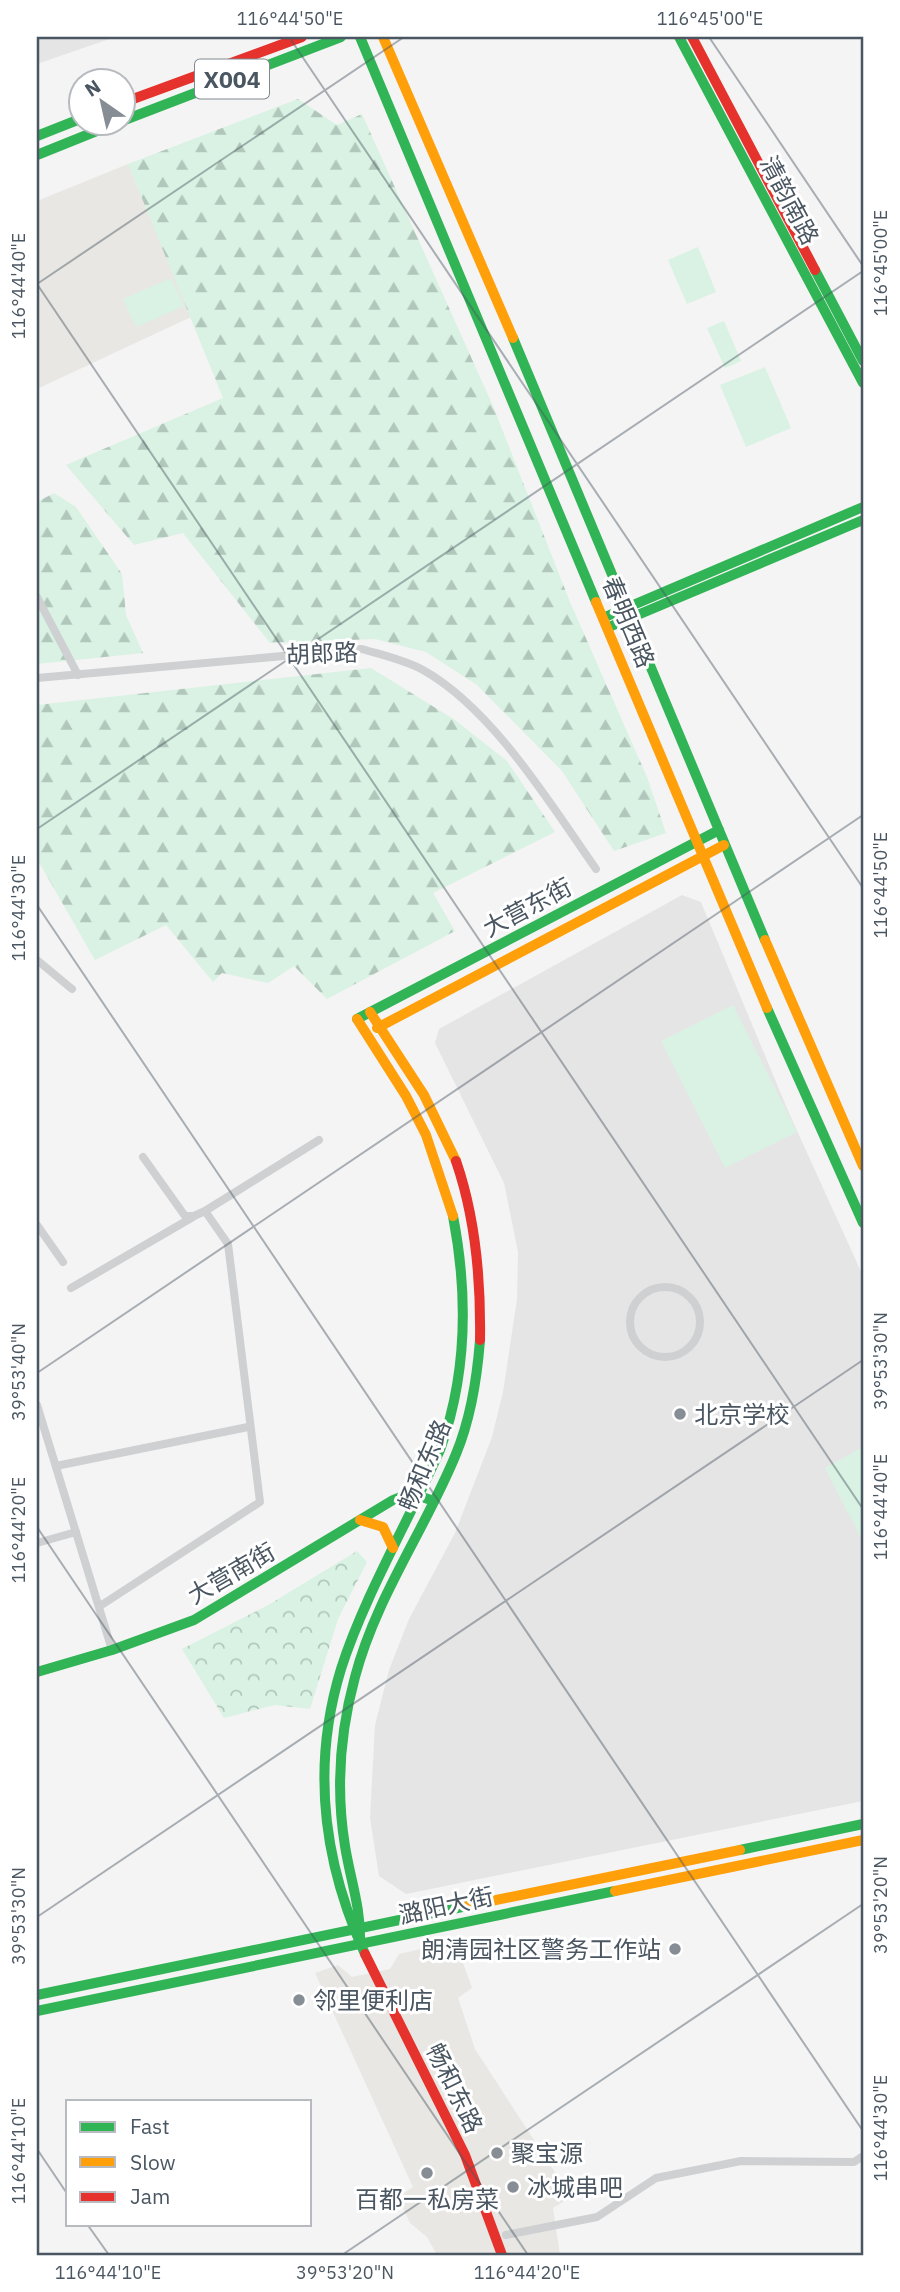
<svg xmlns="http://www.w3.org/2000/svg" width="900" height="2292" viewBox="0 0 900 2292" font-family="'IBM Plex Sans','Noto Sans SC',sans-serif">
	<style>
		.commercial { fill: #e8e7e3 }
		.education { fill: #e6e5e6 }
		.forest { fill: url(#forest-firs) }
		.park { fill: url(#park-crowns) }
		.garden { fill: #d9f2e3 }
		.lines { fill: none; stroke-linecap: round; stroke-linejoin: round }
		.street { stroke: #ced0d2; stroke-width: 8 }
		.fast { stroke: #30b455; stroke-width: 10 }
		.slow { stroke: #ff9f0a; stroke-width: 10 }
		.jam { stroke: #e5322d; stroke-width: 10 }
		.ticks { fill: none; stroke: #4a5661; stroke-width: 2; stroke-opacity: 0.45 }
		.poi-dot { fill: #868d94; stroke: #fff; stroke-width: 2.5 }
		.labels { text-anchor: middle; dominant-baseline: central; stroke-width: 6; stroke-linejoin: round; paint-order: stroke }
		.shield { fill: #fff; stroke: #808990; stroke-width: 2 }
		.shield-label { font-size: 23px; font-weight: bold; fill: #4a5661 }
		.street-label { font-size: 24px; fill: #4a5661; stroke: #fff }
		.poi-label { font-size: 24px; fill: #4a5661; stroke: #fff; text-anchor: start }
		.neatline { fill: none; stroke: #4a5661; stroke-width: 2.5 }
		.ticks-label { font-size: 18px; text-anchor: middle; fill: #4a5661 }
	</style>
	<defs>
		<pattern id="forest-firs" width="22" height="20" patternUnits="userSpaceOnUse" patternTransform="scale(1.75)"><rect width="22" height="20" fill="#d9f2e3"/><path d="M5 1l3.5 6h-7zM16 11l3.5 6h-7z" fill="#b2c7bb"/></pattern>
		<pattern id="park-crowns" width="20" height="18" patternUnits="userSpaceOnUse" patternTransform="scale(1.75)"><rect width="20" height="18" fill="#d9f2e3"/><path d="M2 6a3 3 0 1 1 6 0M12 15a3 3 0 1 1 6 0" fill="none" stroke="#b2c7bb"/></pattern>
	</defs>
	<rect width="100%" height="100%" fill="#f4f4f4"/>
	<g class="commercial">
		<path d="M128,164L191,317L37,389V201Z"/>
		<path d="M455,1941L472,1988L458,1998L475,2049L571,2197L553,2208L560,2255H437L427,2237L410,2223L398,2197L413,2187L315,1973L338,1965L352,1977L390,1969L399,1954Z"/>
	</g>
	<g class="education">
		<path d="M37,37H115L37,64Z"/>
		<path d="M682,895L701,902L789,1113L863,1276V1801L406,1894L379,1876L370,1818L375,1725L389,1670L409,1619L455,1533L492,1437L503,1392L517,1299L518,1252L504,1183L435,1043L439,1029Z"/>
	</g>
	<g class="forest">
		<path d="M298,99L337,125L362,114L493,406L570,602L647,777L666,833L614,851L562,771L477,685L426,652L375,639L270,643L183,533L134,545L66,465L223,398L128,164Z"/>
		<path d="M54,493L76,507L122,574L126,615L143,653L37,664V502Z"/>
		<path d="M371,668L455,720L507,761L555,832L433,893L455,931L327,999L294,966L268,983L222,973L213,982L166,925L95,960L37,859V705Z"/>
	</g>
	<path class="park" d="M357,1551L367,1562L338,1619L310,1709L275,1705L224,1718L182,1649L270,1604Z"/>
	<g class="garden">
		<path d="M698,247L716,292L687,304L668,260Z"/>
		<path d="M171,278L184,306L136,327L123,299Z"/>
		<path d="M724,321L741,361L725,368L707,328Z"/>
		<path d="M765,367L791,428L746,447L720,385Z"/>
		<path d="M733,1005L797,1132L725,1168L661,1041Z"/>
		<path d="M863,1447V1542L825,1468Z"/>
	</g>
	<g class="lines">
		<g class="street">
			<path d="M37,597L78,675"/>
			<path d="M37,678L362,649C382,655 405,660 423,670C493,709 551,805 596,869"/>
			<path d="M37,960L72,989"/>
			<path d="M205,1211L319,1140"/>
			<path d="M37,1225L63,1262"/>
			<circle cx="665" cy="1322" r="35"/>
			<path d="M71,1288L193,1217"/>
			<path d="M37,1405L112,1650"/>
			<path d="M56,1466L248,1427"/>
			<path d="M37,1543L76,1532"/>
			<path d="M100,1606L260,1502L228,1244L205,1211L194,1216H185L143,1157"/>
			<path d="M506,2235L597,2217L656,2178L741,2161L854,2162L863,2156"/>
		</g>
		<g class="fast">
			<path d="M360,37L596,602"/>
			<path d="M679,37L863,383"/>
			<path d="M122,121L341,37"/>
			<path d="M37,136L80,119"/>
			<path d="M37,155L119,122"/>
			<path d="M815,270L863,361"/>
			<path d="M513,338L765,940"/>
			<path d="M605,617L863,507"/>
			<path d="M609,627L863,520"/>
			<path d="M767,1008L863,1223"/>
			<path d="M357,1019L719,830"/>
			<path d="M37,1672L112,1650L194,1620L393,1500L410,1493L434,1501"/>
			<path d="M740,1850L863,1824"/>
			<path d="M360,1941C361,1908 350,1878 345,1846C336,1791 340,1732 355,1677C376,1597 425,1530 456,1454C471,1418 477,1379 480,1340"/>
			<path d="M365,1954C323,1862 311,1767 341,1669C364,1597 409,1520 440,1450C467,1375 468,1294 453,1216"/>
			<path d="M37,1995L467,1906"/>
			<path d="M37,2011L615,1891"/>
		</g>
		<g class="slow">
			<path d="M383,37L513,338"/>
			<path d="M596,602L767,1008"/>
			<path d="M765,940L863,1166"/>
			<path d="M370,1012L424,1095L456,1161"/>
			<path d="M357,1019L406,1096L426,1135L453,1216"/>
			<path d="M377,1028L724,845"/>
			<path d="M360,1520L383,1527L393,1548"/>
			<path d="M615,1891L863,1840"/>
			<path d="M467,1906L740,1850"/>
		</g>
		<g class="jam">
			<path d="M692,37L815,270"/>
			<path d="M122,103L302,37"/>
			<path d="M456,1161C476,1219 481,1279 480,1340"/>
			<path d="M365,1954L465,2155L502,2255"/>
		</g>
	</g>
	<path class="ticks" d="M289,37L863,888M709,37L863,266M37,284L863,1509M37,284L404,37M37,829L863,271M37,905L863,2131M37,1373L863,815M37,1527L528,2255M37,1917L863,1360M37,2149L68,2195M87,2224L109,2255M342,2255L863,1904"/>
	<g class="poi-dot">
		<circle cx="680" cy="1414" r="7"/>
		<circle cx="675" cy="1949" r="7"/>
		<circle cx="299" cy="2000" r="7"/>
		<circle cx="497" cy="2153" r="7"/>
		<circle cx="427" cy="2173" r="7"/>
		<circle cx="513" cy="2187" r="7"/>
	</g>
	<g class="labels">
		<rect class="shield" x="195" y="59.5" width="74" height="39" rx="5"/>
		<g class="shield-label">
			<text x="232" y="79">X004</text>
		</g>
		<g class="street-label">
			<text transform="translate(790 200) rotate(62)">清韵南路</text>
			<text transform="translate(629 622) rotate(67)">春明西路</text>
			<text transform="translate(322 653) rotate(-2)">胡郎路</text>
			<text transform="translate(527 907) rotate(-28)">大营东街</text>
			<text transform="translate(424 1465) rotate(-67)">畅和东路</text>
			<text transform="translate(231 1573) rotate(-30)">大营南街</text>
			<text transform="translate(446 1905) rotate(-12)">潞阳大街</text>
			<text transform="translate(455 2088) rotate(64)">畅和东路</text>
		</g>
		<g class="poi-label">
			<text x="694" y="1414">北京学校</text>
			<text x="661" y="1949" text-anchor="end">朗清园社区警务工作站</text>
			<text x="313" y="2000">邻里便利店</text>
			<text x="511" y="2153">聚宝源</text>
			<text x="527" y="2187">冰城串吧</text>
			<text x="427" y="2199" text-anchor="middle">百都一私房菜</text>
		</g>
	</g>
	<rect width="900" height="2292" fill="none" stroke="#ffffff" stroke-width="77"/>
	<rect x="66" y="2100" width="245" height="126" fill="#ffffff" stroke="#b7bbc0" stroke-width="2"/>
	<rect x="80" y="2122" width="35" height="10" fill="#30b455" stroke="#b7bbc0" stroke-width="2"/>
	<text x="130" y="2134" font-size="21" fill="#4a5661">Fast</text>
	<rect x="80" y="2157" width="35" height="10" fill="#ff9f0a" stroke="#b7bbc0" stroke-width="2"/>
	<text x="130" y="2170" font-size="21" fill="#4a5661">Slow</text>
	<rect x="80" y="2192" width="35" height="10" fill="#e5322d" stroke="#b7bbc0" stroke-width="2"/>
	<text x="130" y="2204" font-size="21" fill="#4a5661">Jam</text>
	<g transform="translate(102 102) rotate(326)"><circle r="33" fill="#ffffff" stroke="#b7bbc0" stroke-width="2"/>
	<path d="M0-5L12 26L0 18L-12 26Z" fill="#868d94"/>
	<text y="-10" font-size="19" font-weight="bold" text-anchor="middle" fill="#4a5661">N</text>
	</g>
	<rect x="38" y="38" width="824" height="2216" class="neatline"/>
	<g class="ticks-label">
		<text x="290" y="25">116°44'50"E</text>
		<text x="710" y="25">116°45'00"E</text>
		<text transform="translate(881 263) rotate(-90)" y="6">116°45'00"E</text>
		<text transform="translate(19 286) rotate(-90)" y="6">116°44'40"E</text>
		<text transform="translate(881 885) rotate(-90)" y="6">116°44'50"E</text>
		<text transform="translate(19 908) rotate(-90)" y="6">116°44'30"E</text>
		<text transform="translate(881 1361) rotate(-90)" y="6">39°53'30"N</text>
		<text transform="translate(19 1372) rotate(-90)" y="6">39°53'40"N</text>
		<text transform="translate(881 1507) rotate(-90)" y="6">116°44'40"E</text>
		<text transform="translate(19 1530) rotate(-90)" y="6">116°44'20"E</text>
		<text transform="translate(881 1905) rotate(-90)" y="6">39°53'20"N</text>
		<text transform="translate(19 1916) rotate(-90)" y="6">39°53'30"N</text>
		<text transform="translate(881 2128) rotate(-90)" y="6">116°44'30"E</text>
		<text transform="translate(19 2151) rotate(-90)" y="6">116°44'10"E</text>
		<text x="108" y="2279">116°44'10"E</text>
		<text x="345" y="2279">39°53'20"N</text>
		<text x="527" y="2279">116°44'20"E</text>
	</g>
</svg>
